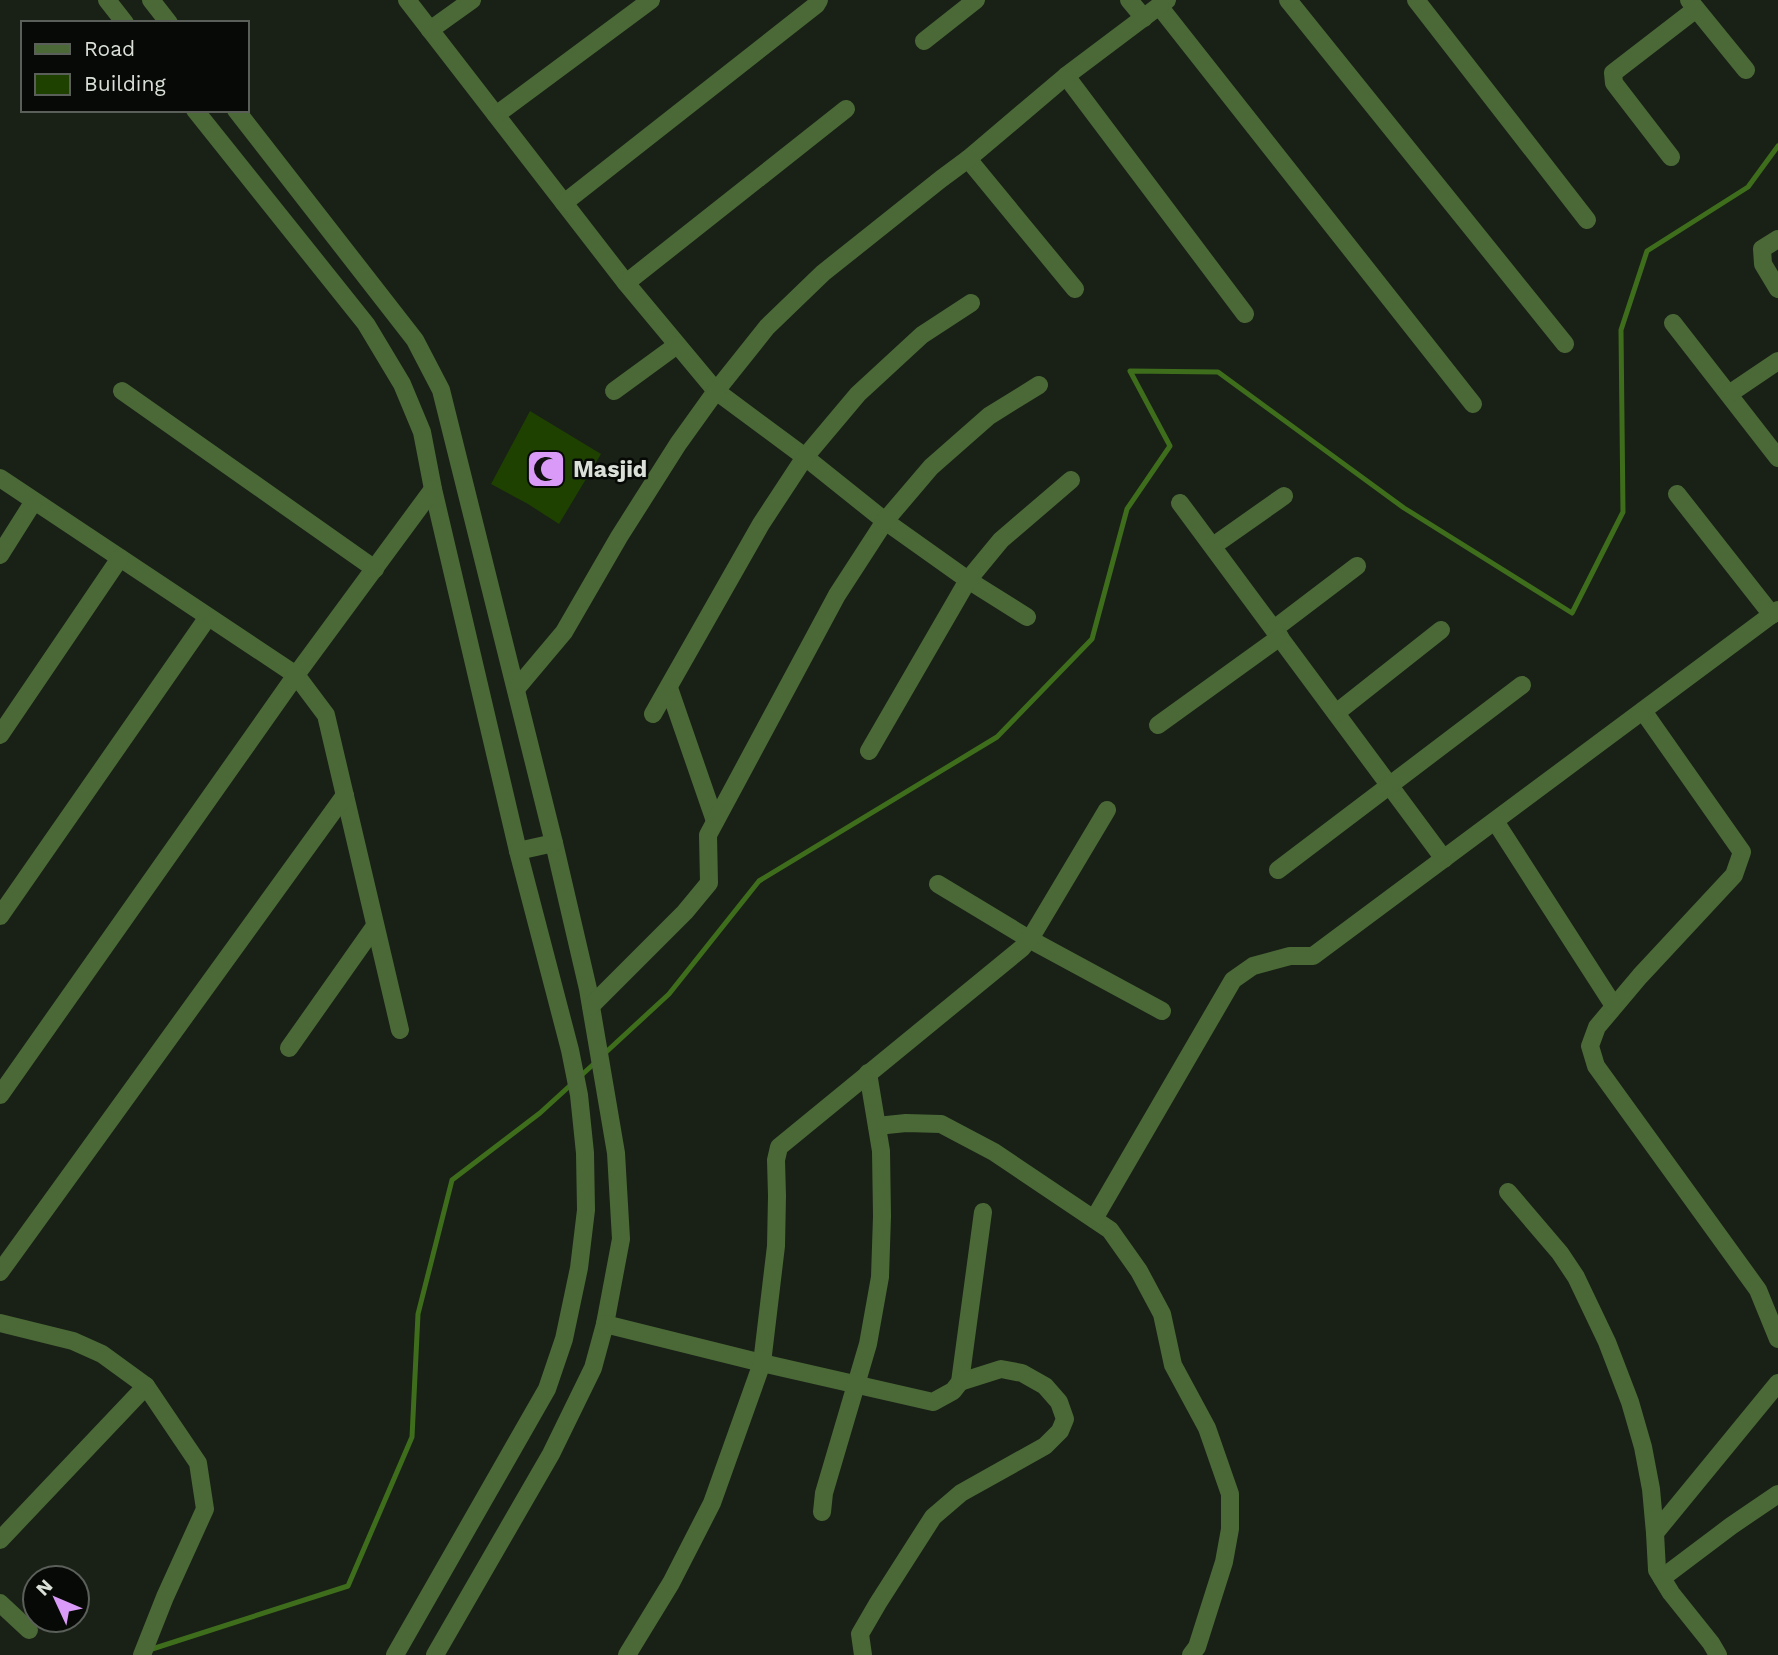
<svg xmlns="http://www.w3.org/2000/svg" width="1778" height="1655" viewBox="0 0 1778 1655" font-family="'Work Sans',sans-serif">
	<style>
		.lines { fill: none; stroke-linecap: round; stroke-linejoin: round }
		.stream { stroke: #3e6e1b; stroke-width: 5 }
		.building { fill: #1e4100 }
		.minor { stroke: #4a6937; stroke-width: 18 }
		.labels { text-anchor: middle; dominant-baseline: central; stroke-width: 5; stroke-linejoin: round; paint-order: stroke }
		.poi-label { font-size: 23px; font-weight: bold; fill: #dadfd8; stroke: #060905; text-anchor: start }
	</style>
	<rect width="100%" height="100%" fill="#192016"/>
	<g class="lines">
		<g class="stream">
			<path d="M604,1054L669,994L759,881L997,737L1092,639L1127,509L1170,446L1130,371L1218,372L1404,508L1572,613L1623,512L1621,330L1647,251L1748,187L1778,146"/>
			<path d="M149,1650L348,1586L412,1437L418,1314L452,1180L540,1113L597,1061"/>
		</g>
	</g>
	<path class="building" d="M530,411L601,454L559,524L528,504L491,484Z"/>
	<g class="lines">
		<g class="minor">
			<path d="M107,0L125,23"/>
			<path d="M151,0L169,23"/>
			<path d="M407,0L626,283L716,391L805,457L885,521L968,580L1027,617"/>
			<path d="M1129,0L1144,18"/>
			<path d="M1288,0L1565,344"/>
			<path d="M1416,0L1587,220"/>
			<path d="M1689,0L1746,70"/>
			<path d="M1159,6L1473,404"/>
			<path d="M430,30L472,0"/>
			<path d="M924,41L976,0"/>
			<path d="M1066,76L1245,314"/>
			<path d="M195,110L366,324L402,384L422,432L433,489L518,851L570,1050L579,1095L585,1153L586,1210L579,1268L564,1339L547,1389L395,1655"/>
			<path d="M236,110L415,340L441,390L554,843L588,989L616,1153L621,1239L605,1324L593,1368L551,1454L435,1655"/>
			<path d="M496,115L651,0"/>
			<path d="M1671,157L1614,83L1613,73L1696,9"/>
			<path d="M968,159L1075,289"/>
			<path d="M564,203L816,5L819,0"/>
			<path d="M1778,239L1762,249L1763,264L1778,289"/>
			<path d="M626,283L846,109"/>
			<path d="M1673,323L1778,458"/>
			<path d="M122,391L375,569"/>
			<path d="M614,391L677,345"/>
			<path d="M1729,394L1778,361"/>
			<path d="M0,478L296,675L433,489"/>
			<path d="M1677,494L1772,615"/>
			<path d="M1180,503L1444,859"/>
			<path d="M1213,546L1284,496"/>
			<path d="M0,555L34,501"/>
			<path d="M1274,629L1357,566"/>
			<path d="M669,688L715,821"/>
			<path d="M516,689L564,632L619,537L678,444L716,391L767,327L823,273L941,179L968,159L1066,76L1167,0"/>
			<path d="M1643,711L1742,852L1734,875L1640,976L1597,1027L1590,1046L1596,1066L1758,1290L1778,1339"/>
			<path d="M1336,713L1441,630"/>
			<path d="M653,714L761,524L805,457L858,394L922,335L971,303"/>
			<path d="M1158,725L1280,637"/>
			<path d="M0,735L120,558"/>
			<path d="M869,751L968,580L1001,540L1071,480"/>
			<path d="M1495,821L1614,1006"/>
			<path d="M518,851L554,843"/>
			<path d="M1278,870L1522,685"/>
			<path d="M938,884L1029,939L1162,1011"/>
			<path d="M0,916L208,617"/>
			<path d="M591,1006L685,912L709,883L708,835L837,595L885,521L931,467L989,416L1039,385"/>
			<path d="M289,1048L375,926"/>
			<path d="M0,1095L296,675L326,715L400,1030"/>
			<path d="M877,1126L906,1123L941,1124L994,1152L1110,1230L1139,1271L1162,1314L1173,1365L1207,1428L1230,1494V1529L1224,1562L1197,1647L1191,1655"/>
			<path d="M1508,1192L1560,1253L1576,1277L1607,1342L1630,1402L1643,1447L1651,1489L1655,1533"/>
			<path d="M1094,1219L1233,980L1253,966L1290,956H1313L1778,610"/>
			<path d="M0,1272L345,795"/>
			<path d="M0,1323L73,1341L102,1354L146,1386L198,1463L205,1509L165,1597L142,1655"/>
			<path d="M605,1324L762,1363L933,1402L953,1391L960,1382L983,1212"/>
			<path d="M822,1512L824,1493L868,1344L880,1277L882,1216L881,1151L868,1073"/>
			<path d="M0,1540L146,1386"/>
			<path d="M1662,1578L1731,1526L1778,1494"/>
			<path d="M0,1603L29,1630"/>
			<path d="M627,1655L671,1583L712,1503L762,1363L776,1246L777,1196L776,1160L779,1147L1022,948L1033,934L1107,810"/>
			<path d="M863,1655L860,1634L878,1603L933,1517L961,1493L1045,1446L1060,1431L1065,1419L1059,1402L1045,1386L1022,1373L1001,1369L960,1382"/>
			<path d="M1718,1655L1711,1643L1671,1593L1657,1570L1655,1533L1778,1383"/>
		</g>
	</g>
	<defs>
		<g id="mosque-square" transform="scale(2.0125)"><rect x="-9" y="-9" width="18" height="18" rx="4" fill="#da9af7" stroke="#060905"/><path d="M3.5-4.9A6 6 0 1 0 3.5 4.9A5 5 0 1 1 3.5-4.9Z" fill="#111"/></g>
	</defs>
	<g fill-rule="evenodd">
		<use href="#mosque-square" x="546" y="469"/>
	</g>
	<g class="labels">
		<g class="poi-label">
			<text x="573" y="469">Masjid</text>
		</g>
	</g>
	<rect x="21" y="21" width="228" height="91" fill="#060905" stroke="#5b5f59" stroke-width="2"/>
	<rect x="35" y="44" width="35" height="10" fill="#4a6937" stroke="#5b5f59" stroke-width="2"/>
	<text x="84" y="56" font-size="21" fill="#dadfd8">Road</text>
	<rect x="35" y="74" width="35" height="21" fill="#1e4100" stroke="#5b5f59" stroke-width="2"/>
	<text x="84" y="91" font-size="21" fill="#dadfd8">Building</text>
	<g transform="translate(56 1599) rotate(314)"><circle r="33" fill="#060905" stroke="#5b5f59" stroke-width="2"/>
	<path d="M0-5L12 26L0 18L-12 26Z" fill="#da9af7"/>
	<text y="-10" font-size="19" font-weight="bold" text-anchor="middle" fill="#dadfd8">N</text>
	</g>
</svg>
